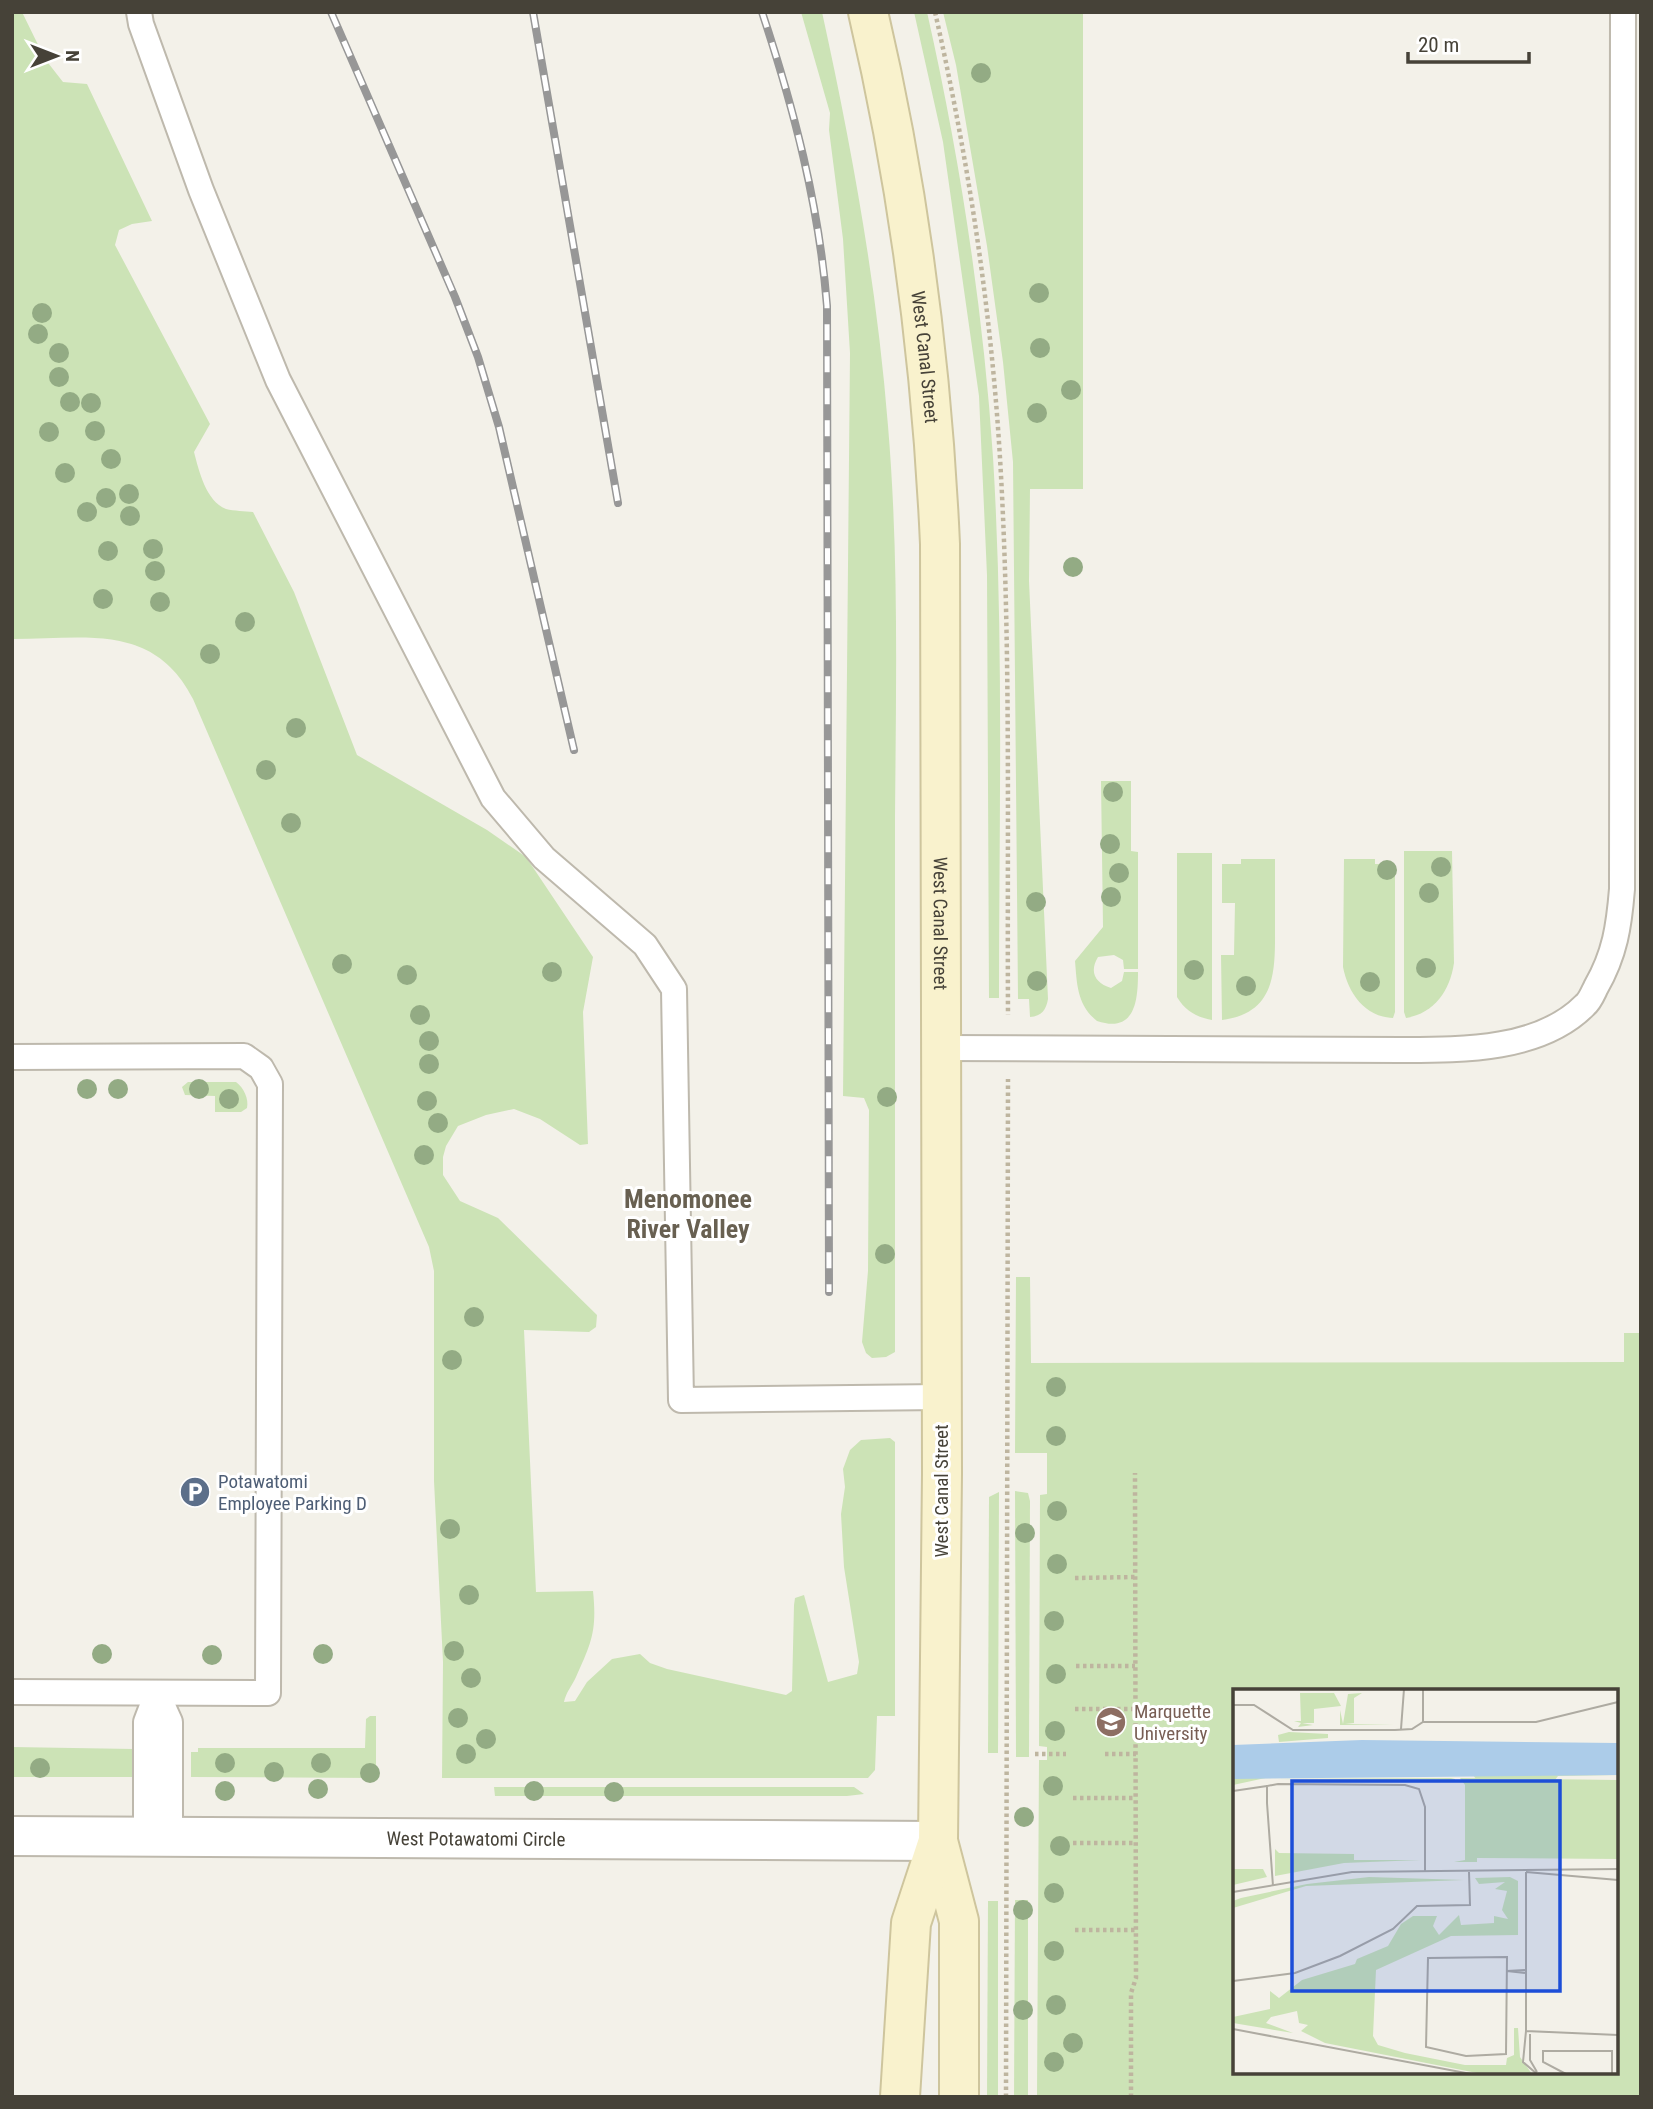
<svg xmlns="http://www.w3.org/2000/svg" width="1653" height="2109" viewBox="0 0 1653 2109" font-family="'Roboto Condensed',sans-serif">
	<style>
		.green { fill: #cce3b6; fill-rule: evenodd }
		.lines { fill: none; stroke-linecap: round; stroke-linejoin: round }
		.lane-casing { stroke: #beb9ad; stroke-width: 28 }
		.street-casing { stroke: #beb9ad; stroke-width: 42 }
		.secondary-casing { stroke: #cec59d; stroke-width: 42 }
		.path { stroke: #beb59f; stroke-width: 4.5; stroke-dasharray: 3.5 3.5; stroke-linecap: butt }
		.lane { stroke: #fff; stroke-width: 24 }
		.street { stroke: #fff; stroke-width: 38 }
		.secondary { stroke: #f9f2cd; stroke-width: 38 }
		.rail-casing { stroke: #979797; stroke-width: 8 }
		.rail { stroke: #fff; stroke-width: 5; stroke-dasharray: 16; stroke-linecap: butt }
		.tree { fill: #93ab84 }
		.labels { text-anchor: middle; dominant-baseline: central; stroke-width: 6; stroke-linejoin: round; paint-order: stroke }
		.street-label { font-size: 19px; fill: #464238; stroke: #fff }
		.service-label { font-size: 19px; fill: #4e5e75; stroke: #fff; text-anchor: start }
		.education-label { font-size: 19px; fill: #785e54; stroke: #fff; text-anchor: start }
		.district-label { font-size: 26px; font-weight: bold; fill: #686051; stroke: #fff }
		.inset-road { fill: none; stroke: #aeaba2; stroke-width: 2 }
		.view { fill: #1d4ed8; fill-opacity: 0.15; stroke: #1d4ed8; stroke-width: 3.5 }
		.inset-edge { fill: none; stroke: #464238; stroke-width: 3.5 }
	</style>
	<rect width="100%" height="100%" fill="#f3f1e9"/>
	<g class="green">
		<path d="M12,12H22L45,59L63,82L87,84L152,221L132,224L119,230L115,245L210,424L194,452C199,471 206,501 226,509C234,511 245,511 253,512L294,592L357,755L487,830L526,857L593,957L583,1012L588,1144L580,1145L540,1119L514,1109L486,1115L458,1126L446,1146L443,1157V1175L460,1201L498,1218L597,1315L596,1327L589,1332L524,1330L536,1592L593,1591C597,1630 592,1642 576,1677C572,1686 566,1692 564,1702L575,1701L587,1682L612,1659L640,1654L650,1663L667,1669L786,1695L792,1691L794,1605L795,1598L804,1595L828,1682L857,1674L859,1662L844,1567L841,1514L845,1487L843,1469L850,1450L861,1440L890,1438L895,1442V1716H877L875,1770L868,1778H442L443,1662L434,1481V1271L429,1247L193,699C154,622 85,639 12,639Z"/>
		<path d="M801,12H822C852,149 877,286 888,426C899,556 896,687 895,818C895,996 895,1174 895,1352L886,1357L872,1358L866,1353L862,1342L868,1271L869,1110L864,1098L843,1096L850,353L843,239L829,130L830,113Z"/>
		<path d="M914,12H927C960,158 983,308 993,457C1004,637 999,818 999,998H989L987,575L979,396L943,142Z"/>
		<path d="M943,12H1083V489H1030L1029,581L1048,999C1046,1010 1042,1016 1030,1017L1029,999H1018L1013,462L1003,362L987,246L956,65Z"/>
		<path d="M1101,781H1131V851L1138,852V969H1124L1123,960L1114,955L1098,957C1089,972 1095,983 1111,988L1122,981L1124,972H1138C1138,999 1136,1034 1097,1021C1077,1005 1077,984 1075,961L1103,927Z"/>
		<path d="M1404,851H1452L1454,963C1450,990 1435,1013 1406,1018L1404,1012Z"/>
		<path d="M1177,853H1212V1020C1197,1017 1186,1012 1177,997Z"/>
		<path d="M1241,859H1275C1275,880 1275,902 1275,924C1275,968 1278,1013 1222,1020L1221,955H1234L1235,903H1222V864H1241Z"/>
		<path d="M1344,859H1375V864H1395V1012L1393,1018C1365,1017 1348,993 1343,967Z"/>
		<path d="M188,1082H236C244,1088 249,1099 247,1108L241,1112H215V1096L185,1095L182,1087Z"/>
		<path d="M1016,1277H1030L1031,1363L1624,1362V1333H1641V2097H1037L1039,1760H1047V1747L1039,1746L1040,1495L1047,1494V1453H1015ZM1235,1691H1616V2072H1235Z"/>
		<path d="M1015,1491L1028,1493L1030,1501L1029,1757H1016Z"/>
		<path d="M999,1492L998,1753H988L989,1497Z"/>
		<path d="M370,1716H376V1778L191,1777V1752H198V1748H365L366,1719Z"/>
		<path d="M12,1747L134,1749V1777H12Z"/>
		<path d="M494,1787H854L864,1794L847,1796H495Z"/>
		<path d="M1015,1900H1028V2097H1014Z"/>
		<path d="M988,1901H998V2097H987Z"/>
	</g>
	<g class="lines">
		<g class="lane-casing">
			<g id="lane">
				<path d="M139,12L141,24L201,190L278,380L493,798L544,858L645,945L674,989L681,1400L941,1397"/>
				<path d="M940,1048L1401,1050C1460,1050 1540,1051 1585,1005C1590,1001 1593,993 1596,987C1615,954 1619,926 1622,889L1623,12"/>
				<path d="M12,1057L244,1056L261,1068L270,1084L268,1693L12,1692"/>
				<path d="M146,1835V1722L157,1693L170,1722V1835"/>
			</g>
		</g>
		<g class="street-casing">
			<g id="street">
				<path id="s1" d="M12,1836L938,1841"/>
			</g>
		</g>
		<g class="secondary-casing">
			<g id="secondary">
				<path id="s2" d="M868,12C909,187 932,365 940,544L942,1474L938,1841L959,1921V2097"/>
				<path d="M900,2097L911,1923L938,1841"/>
			</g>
		</g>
		<g class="path">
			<path d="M935,12C968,158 991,308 1000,458C1011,643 1007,829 1008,1015"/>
			<path d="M1075,1578L1135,1577"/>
			<path d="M1076,1666H1135"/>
			<path d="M1075,1709H1135"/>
			<path d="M1035,1754H1066"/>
			<path d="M1105,1754H1136"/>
			<path d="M1073,1798H1136"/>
			<path d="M1073,1843H1136"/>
			<path d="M1075,1930H1136"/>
			<path d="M1006,2097L1008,1079"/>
			<path d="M1131,2097V1993L1136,1978L1135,1473"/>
		</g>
		<use href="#lane" class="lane"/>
		<use href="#street" class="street"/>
		<use href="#secondary" class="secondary"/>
		<g class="rail-casing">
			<g id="rail">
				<path d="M331,12L455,297L478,357L499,427L574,750"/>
				<path d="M533,12L618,503"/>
				<path d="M762,12C794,109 819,205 827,306L829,1292"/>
			</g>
		</g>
		<use href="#rail" class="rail"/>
	</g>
	<g class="tree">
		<circle cx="981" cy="73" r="10"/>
		<circle cx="1039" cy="293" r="10"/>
		<circle cx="42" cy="313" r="10"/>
		<circle cx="38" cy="334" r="10"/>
		<circle cx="1040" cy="348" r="10"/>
		<circle cx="59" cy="353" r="10"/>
		<circle cx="59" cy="377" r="10"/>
		<circle cx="1071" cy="390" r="10"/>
		<circle cx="70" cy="402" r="10"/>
		<circle cx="91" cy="403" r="10"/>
		<circle cx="1037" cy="413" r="10"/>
		<circle cx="95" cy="431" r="10"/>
		<circle cx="49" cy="432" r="10"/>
		<circle cx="111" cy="459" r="10"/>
		<circle cx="65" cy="473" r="10"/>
		<circle cx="129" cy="494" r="10"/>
		<circle cx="106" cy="498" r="10"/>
		<circle cx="87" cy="512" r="10"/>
		<circle cx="130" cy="516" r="10"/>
		<circle cx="153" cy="549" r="10"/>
		<circle cx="108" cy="551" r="10"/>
		<circle cx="1073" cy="567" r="10"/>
		<circle cx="155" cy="571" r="10"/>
		<circle cx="103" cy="599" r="10"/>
		<circle cx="160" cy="602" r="10"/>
		<circle cx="245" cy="622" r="10"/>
		<circle cx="210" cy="654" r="10"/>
		<circle cx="296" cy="728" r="10"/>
		<circle cx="266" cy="770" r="10"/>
		<circle cx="1113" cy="792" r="10"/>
		<circle cx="291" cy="823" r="10"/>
		<circle cx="1110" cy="844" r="10"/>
		<circle cx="1441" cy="867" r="10"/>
		<circle cx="1387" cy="870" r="10"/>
		<circle cx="1119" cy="873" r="10"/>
		<circle cx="1429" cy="893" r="10"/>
		<circle cx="1111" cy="897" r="10"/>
		<circle cx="1036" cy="902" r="10"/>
		<circle cx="342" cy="964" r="10"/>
		<circle cx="1426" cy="968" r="10"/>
		<circle cx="1194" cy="970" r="10"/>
		<circle cx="552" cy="972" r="10"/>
		<circle cx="407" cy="975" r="10"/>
		<circle cx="1037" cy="981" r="10"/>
		<circle cx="1370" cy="982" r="10"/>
		<circle cx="1246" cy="986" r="10"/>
		<circle cx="420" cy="1015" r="10"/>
		<circle cx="429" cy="1041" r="10"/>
		<circle cx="429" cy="1064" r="10"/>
		<circle cx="87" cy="1089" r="10"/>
		<circle cx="118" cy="1089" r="10"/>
		<circle cx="199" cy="1089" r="10"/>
		<circle cx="887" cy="1097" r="10"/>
		<circle cx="229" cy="1099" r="10"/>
		<circle cx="427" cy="1101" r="10"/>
		<circle cx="438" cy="1123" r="10"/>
		<circle cx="424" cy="1155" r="10"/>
		<circle cx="885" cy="1254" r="10"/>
		<circle cx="474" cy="1317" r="10"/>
		<circle cx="452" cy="1360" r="10"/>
		<circle cx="1056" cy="1387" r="10"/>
		<circle cx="1056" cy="1436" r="10"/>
		<circle cx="1057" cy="1511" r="10"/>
		<circle cx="450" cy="1529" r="10"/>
		<circle cx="1025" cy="1533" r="10"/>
		<circle cx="1057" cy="1564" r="10"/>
		<circle cx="469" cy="1595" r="10"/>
		<circle cx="1054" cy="1621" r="10"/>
		<circle cx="454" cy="1651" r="10"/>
		<circle cx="102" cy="1654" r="10"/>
		<circle cx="323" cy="1654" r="10"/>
		<circle cx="212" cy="1655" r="10"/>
		<circle cx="1056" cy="1674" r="10"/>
		<circle cx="471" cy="1678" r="10"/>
		<circle cx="458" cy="1718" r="10"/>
		<circle cx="1055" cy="1731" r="10"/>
		<circle cx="486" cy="1739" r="10"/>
		<circle cx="466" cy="1754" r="10"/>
		<circle cx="225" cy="1763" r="10"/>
		<circle cx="321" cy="1763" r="10"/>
		<circle cx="40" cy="1768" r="10"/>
		<circle cx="274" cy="1772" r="10"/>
		<circle cx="370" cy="1773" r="10"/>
		<circle cx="1053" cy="1786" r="10"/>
		<circle cx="318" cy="1789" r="10"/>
		<circle cx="225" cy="1791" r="10"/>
		<circle cx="534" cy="1791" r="10"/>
		<circle cx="614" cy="1792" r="10"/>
		<circle cx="1024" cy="1817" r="10"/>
		<circle cx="1060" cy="1846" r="10"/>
		<circle cx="1054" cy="1893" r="10"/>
		<circle cx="1023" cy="1910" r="10"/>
		<circle cx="1054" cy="1951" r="10"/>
		<circle cx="1056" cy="2005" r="10"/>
		<circle cx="1023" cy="2010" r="10"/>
		<circle cx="1073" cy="2043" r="10"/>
		<circle cx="1054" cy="2062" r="10"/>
	</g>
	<defs>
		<g id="parking-disc" transform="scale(1.575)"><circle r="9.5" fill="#5c6f8a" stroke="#fff"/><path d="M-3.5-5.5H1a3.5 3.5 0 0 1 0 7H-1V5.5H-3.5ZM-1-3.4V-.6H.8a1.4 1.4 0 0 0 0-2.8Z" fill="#fff"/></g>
		<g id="university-disc" transform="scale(1.575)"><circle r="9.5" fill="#8d6e63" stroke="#fff"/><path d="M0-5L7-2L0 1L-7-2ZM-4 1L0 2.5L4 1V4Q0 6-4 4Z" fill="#fff"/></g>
	</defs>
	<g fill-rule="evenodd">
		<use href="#parking-disc" x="195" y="1492"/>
		<use href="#university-disc" x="1111" y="1722"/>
	</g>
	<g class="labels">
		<g class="street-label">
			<text stroke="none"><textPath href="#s2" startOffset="350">West Canal Street</textPath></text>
			<text stroke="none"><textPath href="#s2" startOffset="917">West Canal Street</textPath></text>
			<text transform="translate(941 1491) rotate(-90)">West Canal Street</text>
			<text stroke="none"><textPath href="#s1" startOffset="464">West Potawatomi Circle</textPath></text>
		</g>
		<g class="service-label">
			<text x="218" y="1481">Potawatomi<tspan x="218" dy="22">Employee Parking D</tspan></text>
		</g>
		<g class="education-label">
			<text x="1134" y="1711">Marquette<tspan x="1134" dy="22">University</tspan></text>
		</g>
		<g class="district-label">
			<text x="688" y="1199">Menomonee<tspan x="688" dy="30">River Valley</tspan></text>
		</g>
	</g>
	<g transform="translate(1233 1689)">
		<rect width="385" height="385" fill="#f3f1e9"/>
		<path d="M67,4H101L108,17L81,20V34H69L80,36L65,38L68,34L61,32H68ZM129,4L121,9V34L112,35L161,36H107V21L110,35L115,5ZM56,43L95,45V49L46,53L45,46ZM44,86L45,87L101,86H385L325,87L322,91L243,90L240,86L37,88L0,96V88ZM227,89L385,91V170L244,169V173H221L232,171V96ZM43,90L218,89L222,90V92ZM42,160L46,164L121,165V171H188L111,174L42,187ZM0,180H30L34,188L0,196ZM136,188L231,191L73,197L0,219V212L8,209L74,195ZM277,188L285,192V246L218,247L143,281L140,347L145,356L172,364L232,376H273L274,369L281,366V339H285L287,368L299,385H249L92,354L68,342L75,336L66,334L64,322L38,328L33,334L60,344L0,334V328L37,320V302L46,309L69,291L122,275L124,270L155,257L168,235L180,227H204L200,237L206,246L226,226L228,236L261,234V227L275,230L269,221L274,202L262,200L272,193L246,195L242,189Z" fill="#cce3b6"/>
		<path d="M129,51L385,54V86L0,90V56Z" fill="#accce9"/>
		<path class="inset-road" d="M0,16H21L60,41H162L179,40L190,33H303L385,13M190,33V0M168,40L171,0M0,102L34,97M293,183V342L385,346M293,183L385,191M40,197L34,114V97L45,95L172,96L186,100L192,118V183M0,203L119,183L385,180M274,268L273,365L233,367L193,358L195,269ZM292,281L274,282L292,284M0,292L62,284L107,267L160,240L184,217L237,216L236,183M0,340L238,385M293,342L290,373L304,385M297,345V371L304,383M333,385L310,373V362H379V385"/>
		<path class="view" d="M59,92H327V302H59Z"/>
		<rect width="385" height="385" class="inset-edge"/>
	</g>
	<rect width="1653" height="2109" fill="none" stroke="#464238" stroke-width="28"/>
	<g transform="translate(56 56) rotate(90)" stroke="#ffffff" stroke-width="5" paint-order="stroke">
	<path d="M0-5L12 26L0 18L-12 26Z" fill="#464238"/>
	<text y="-10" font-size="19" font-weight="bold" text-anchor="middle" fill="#464238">N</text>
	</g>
	<path d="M1408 52v10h121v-10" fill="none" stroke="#464238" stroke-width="3.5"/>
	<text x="1418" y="52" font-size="21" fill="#464238" stroke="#ffffff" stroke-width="5" paint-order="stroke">20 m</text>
</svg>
